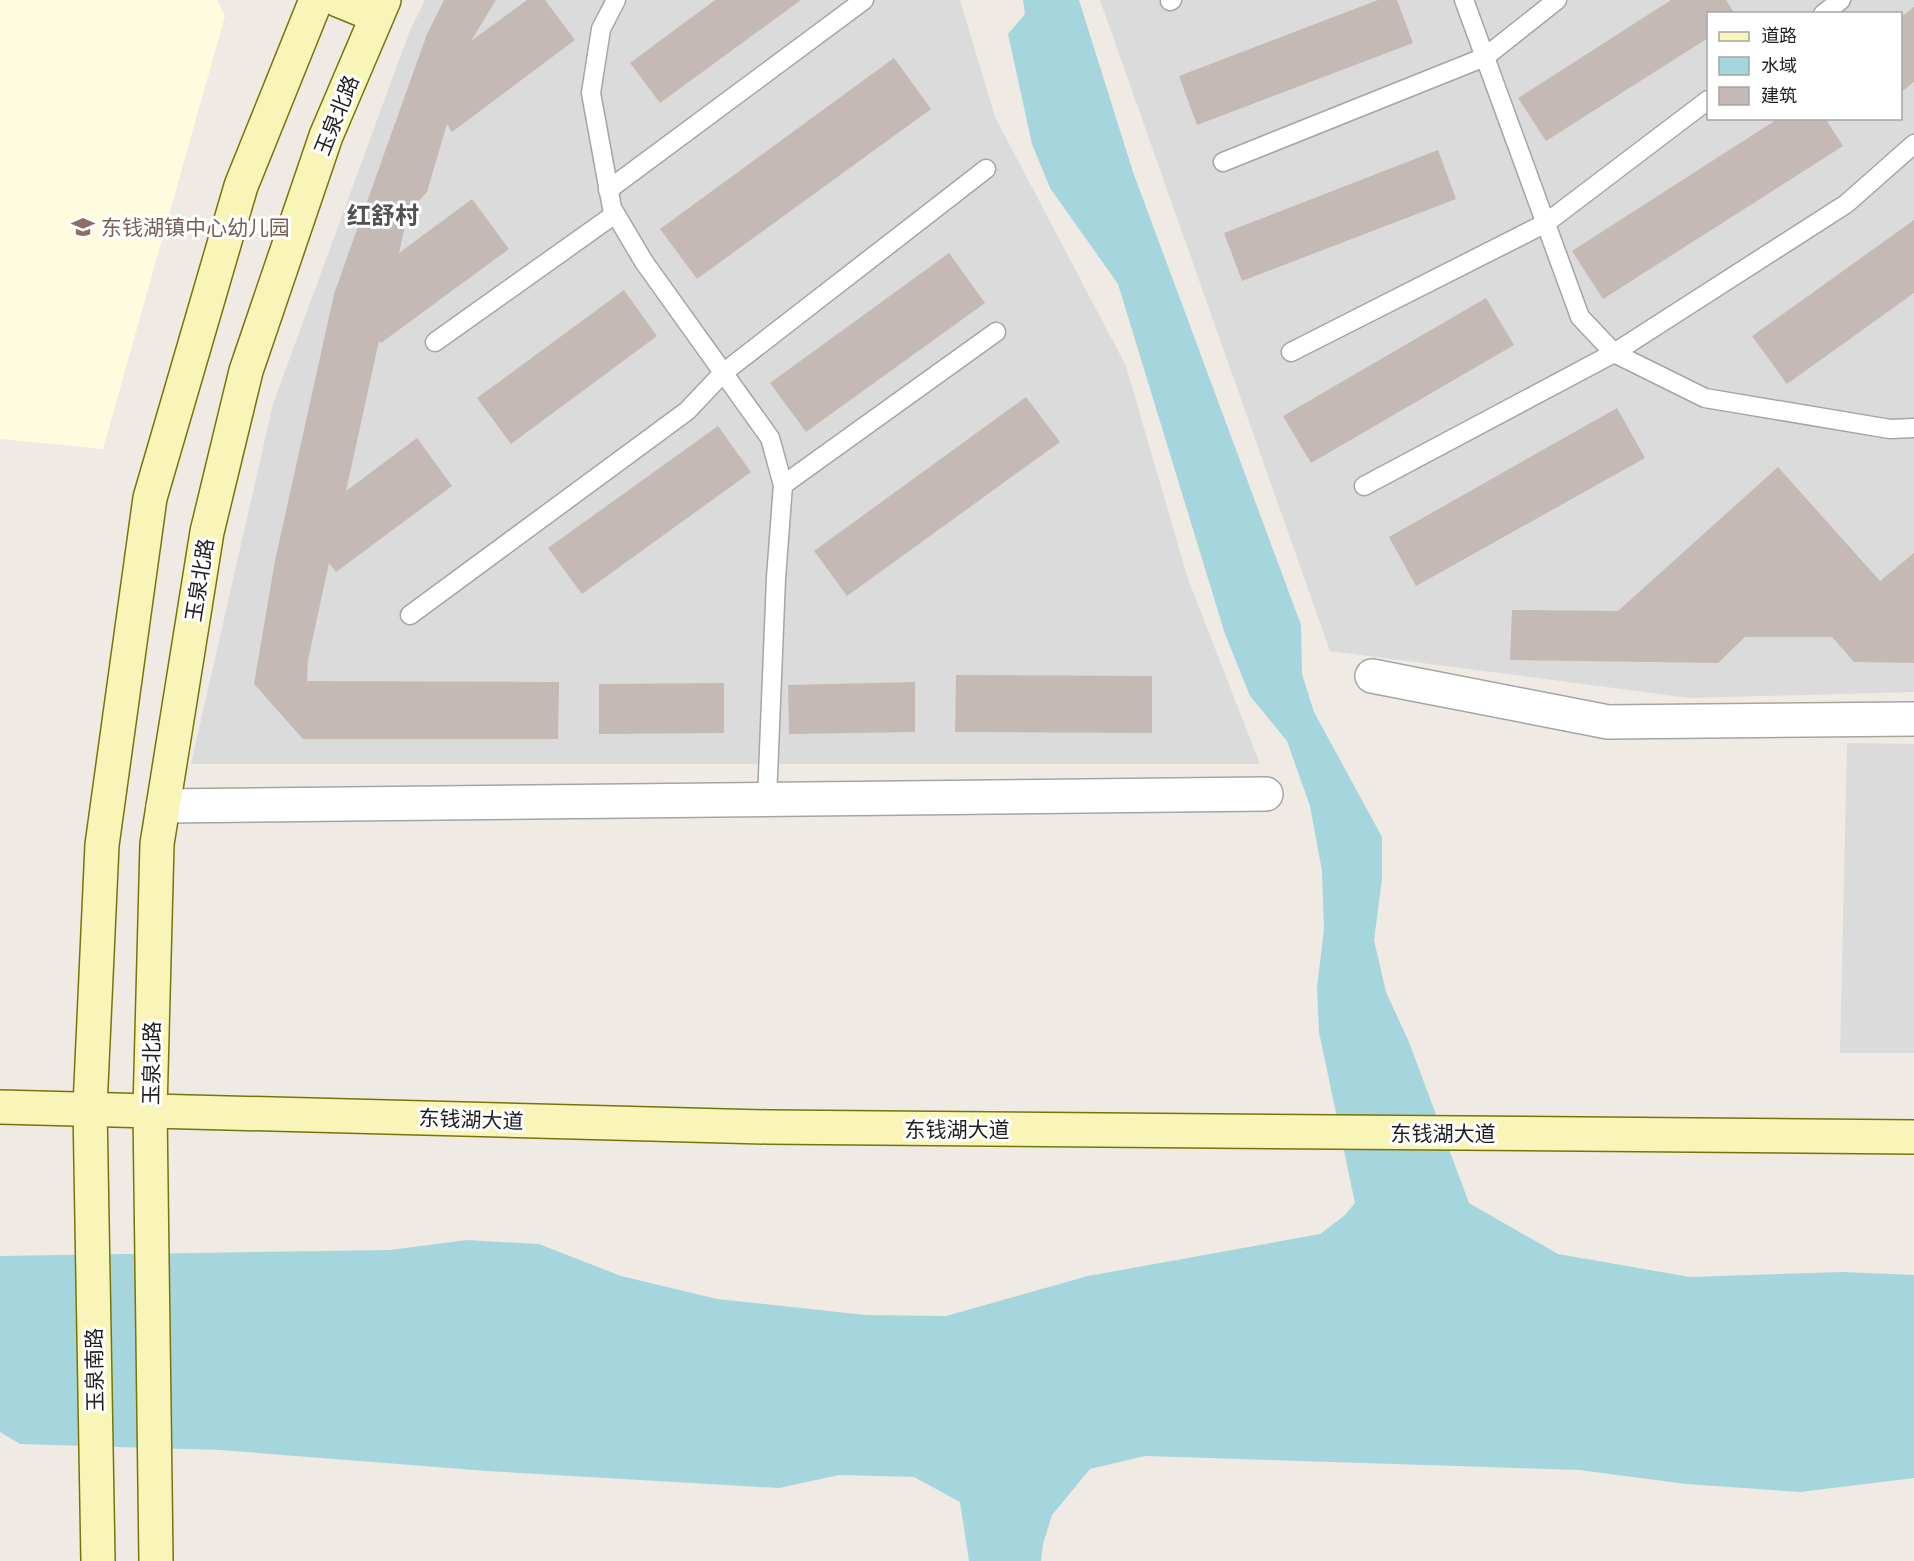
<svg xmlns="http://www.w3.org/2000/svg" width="1914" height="1561" viewBox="0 0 1914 1561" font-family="'Noto Sans','Noto Sans SC',sans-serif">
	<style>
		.residential { fill: #dcdbdb; fill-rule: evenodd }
		.education { fill: #fffbde }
		.water { fill: #a5d6dd }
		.building { fill: #c4b9b4 }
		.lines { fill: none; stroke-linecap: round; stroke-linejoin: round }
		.lane-casing { stroke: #a5a5a5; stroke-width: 21 }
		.street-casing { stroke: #a5a5a5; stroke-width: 36 }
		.secondary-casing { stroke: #767505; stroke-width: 36 }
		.lane { stroke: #fff; stroke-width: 18 }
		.street { stroke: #fff; stroke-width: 33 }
		.secondary { stroke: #f9f5b8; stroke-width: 33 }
		.labels { text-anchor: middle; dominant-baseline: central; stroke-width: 6; stroke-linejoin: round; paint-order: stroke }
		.street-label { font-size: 21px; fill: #1e1e1e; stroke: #fff }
		.education-label { font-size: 21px; fill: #785e54; stroke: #fff; text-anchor: start }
		.quarter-label { font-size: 24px; font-weight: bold; fill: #515151; stroke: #fff }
	</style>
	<rect width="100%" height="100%" fill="#efeae4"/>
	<g class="residential">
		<path d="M425,0H960L995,117L1126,366L1188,579L1260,764H191L273,404L409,33Z"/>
		<path d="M1100,0H1914V692L1690,698L1330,651ZM1708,14H1900V118H1708Z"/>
		<path d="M1847,743L1914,744V1053H1840Z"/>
	</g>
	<path class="education" d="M0,0H217L225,16L103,449L0,439Z"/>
	<path class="water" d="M1023,0H1079L1133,172L1301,625L1302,674L1314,712L1382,837V879L1374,940L1386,992L1409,1042L1469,1203L1558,1254L1690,1277L1842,1272L1914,1275V1478L1800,1492L1686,1484L1579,1470L1145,1456L1090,1469L1052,1515L1043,1544L1041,1561H969L960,1502L914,1477L839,1475L779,1488L487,1471L220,1450L20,1444L0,1432V1256L390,1250L467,1240L539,1244L621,1276L717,1299L865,1315L946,1316L1088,1276L1320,1234L1344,1216L1355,1203L1319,1032L1317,988L1324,929L1322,871L1310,806L1287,741L1250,696L1225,634L1118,284L1050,188L1032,144L1008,34L1025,14Z"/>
	<g class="building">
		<path d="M444,0H496L471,41L527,0H545L575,40L452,132L447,124L427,192L408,212L399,253L472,199L509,249L381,343L379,341L346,491L417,438L452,486L336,572L329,563L308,660L307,681L559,682L558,739H303L254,684L275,561L334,294L427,34Z"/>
		<path d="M715,0H801L660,103L630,63Z"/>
		<path d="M1378,0H1397L1413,43L1197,125L1179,76Z"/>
		<path d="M1671,0H1726L1735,14H1708V38L1546,141L1518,98Z"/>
		<path d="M1914,7V82L1900,93V18Z"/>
		<path d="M894,58L931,109L697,279L660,229Z"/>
		<path d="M1779,118H1825L1843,146L1603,299L1572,251Z"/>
		<path d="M1438,150L1456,199L1242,281L1224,233Z"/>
		<path d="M1914,220V293L1787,384L1752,336Z"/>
		<path d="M949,253L985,303L806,432L770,383Z"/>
		<path d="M624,290L657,336L511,444L477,398Z"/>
		<path d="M1486,298L1514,345L1311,463L1283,416Z"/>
		<path d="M1026,397L1060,442L847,596L814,551Z"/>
		<path d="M1617,408L1645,458L1416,586L1389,537Z"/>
		<path d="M718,426L751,472L582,594L548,548Z"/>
		<path d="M1778,467L1880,581L1914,553V663L1854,662L1832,637H1745L1718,663L1510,660L1512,610L1618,611Z"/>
		<path d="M956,675L1152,676V733L955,732Z"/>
		<path d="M915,682V732L789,734L788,685Z"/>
		<path d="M724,683V733L599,734V684Z"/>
	</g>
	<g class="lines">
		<g class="lane-casing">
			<g id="lane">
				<path d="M616,0L601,29L591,93L612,208L644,262L770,438L783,485L776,578L767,800"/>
				<path d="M1464,0L1580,317L1614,353L1705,398L1890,429L1914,428"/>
				<path d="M1170,1L1172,0"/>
				<path d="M1823,14L1841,0"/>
				<path d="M1223,162L1485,57L1557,0"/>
				<path d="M608,190L864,0"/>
				<path d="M435,342L615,214"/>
				<path d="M1291,352L1546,223L1708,100"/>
				<path d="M783,485L996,332"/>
				<path d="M1364,486L1614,353L1846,204L1914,144"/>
				<path d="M410,615L687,411L723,373L986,169"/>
			</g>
		</g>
		<g class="street-casing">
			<g id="street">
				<path d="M1372,676L1608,722L1914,719"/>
				<path d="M163,806L1266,794"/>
			</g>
		</g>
		<g class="secondary-casing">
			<g id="secondary">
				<path d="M338,0L377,16"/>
				<path d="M0,1107L768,1127L1914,1137"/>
				<path d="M98,1561L90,1107L102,845L150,498L241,186L316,0"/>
				<path d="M156,1561L150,1110L157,844L207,532L246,371L326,136L384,0"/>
			</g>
		</g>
		<use href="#lane" class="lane"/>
		<use href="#street" class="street"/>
		<use href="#secondary" class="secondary"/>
	</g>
	<defs>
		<g id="school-bare" transform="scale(1.8)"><path d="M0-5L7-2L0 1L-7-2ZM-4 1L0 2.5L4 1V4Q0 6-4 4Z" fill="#8d6e63" stroke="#fff" stroke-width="2.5" paint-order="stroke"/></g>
	</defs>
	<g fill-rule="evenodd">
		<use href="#school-bare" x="83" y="227"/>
	</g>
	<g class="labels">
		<g class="street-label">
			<text transform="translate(336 115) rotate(-68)">玉泉北路</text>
			<text transform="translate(199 580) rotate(-81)">玉泉北路</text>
			<text transform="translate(151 1063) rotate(-89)">玉泉北路</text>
			<text transform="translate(471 1119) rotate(2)">东钱湖大道</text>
			<text x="957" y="1129">东钱湖大道</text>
			<text x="1443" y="1133">东钱湖大道</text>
			<text transform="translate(94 1370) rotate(-91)">玉泉南路</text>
		</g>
		<g class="education-label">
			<text x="101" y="227">东钱湖镇中心幼儿园</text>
		</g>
		<g class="quarter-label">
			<text x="383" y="214">红舒村</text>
		</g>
	</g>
	<rect x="1707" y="12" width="195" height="108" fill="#ffffff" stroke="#a5a5a5" stroke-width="1.5"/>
	<rect x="1719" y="32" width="30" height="9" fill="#f9f5b8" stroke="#a5a5a5" stroke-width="1.5"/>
	<text x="1761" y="42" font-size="18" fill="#1e1e1e">道路</text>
	<rect x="1719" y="57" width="30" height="18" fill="#a5d6dd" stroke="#a5a5a5" stroke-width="1.5"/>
	<text x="1761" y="72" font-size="18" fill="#1e1e1e">水域</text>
	<rect x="1719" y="87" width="30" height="18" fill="#c4b9b4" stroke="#a5a5a5" stroke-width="1.5"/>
	<text x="1761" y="102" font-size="18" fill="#1e1e1e">建筑</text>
</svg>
